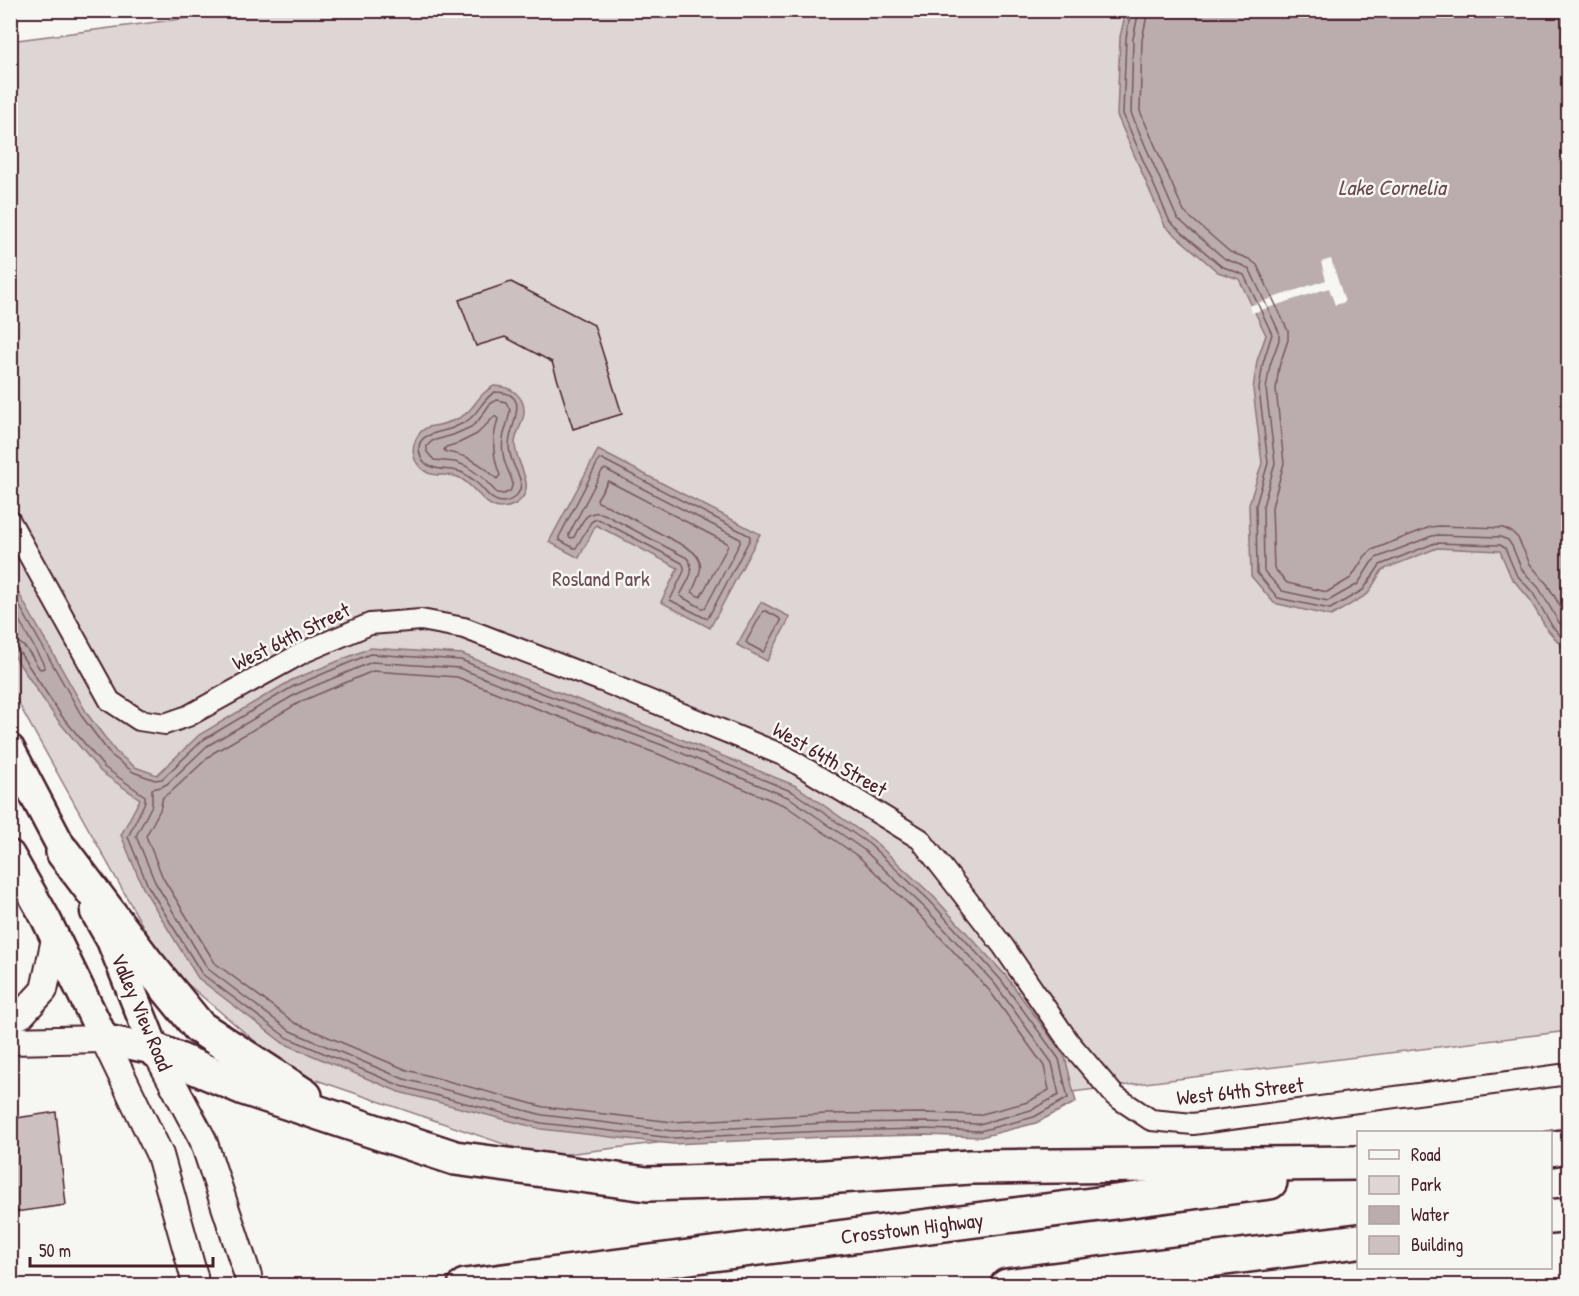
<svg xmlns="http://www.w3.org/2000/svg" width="1579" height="1296" viewBox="0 0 1579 1296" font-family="'Patrick Hand',sans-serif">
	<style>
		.green { fill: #ddd6d5; stroke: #947a80; stroke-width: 1.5 }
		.water { fill: #bbadae; stroke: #8e747a; stroke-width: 1.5 }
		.pier { fill: #f6f6f2 }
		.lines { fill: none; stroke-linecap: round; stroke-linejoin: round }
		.shore { stroke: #77585f; stroke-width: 1.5 }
		.building { fill: #ccc1c0; stroke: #4a1f2b; stroke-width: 1.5 }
		.minor-casing { stroke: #4a1f2b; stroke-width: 24 }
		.tertiary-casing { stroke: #4a1f2b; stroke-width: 30 }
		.secondary-casing { stroke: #4a1f2b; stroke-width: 33 }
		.motorway-casing { stroke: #4a1f2b; stroke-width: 38 }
		.minor { stroke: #f6f6f2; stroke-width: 20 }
		.tertiary { stroke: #f6f6f2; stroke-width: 26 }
		.secondary { stroke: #f6f6f2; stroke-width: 28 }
		.motorway { stroke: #f6f6f2; stroke-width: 33 }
		.labels { text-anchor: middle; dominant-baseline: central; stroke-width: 5; stroke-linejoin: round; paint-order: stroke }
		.park-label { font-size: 21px; fill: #6f4d56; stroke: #f6f6f2 }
		.street-label { font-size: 21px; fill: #4a1f2b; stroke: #f6f6f2 }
		.water-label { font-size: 22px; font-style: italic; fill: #6c4a52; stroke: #f6f6f2 }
	</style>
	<rect width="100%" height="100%" fill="#f6f6f2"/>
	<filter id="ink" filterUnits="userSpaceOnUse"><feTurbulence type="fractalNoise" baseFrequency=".0167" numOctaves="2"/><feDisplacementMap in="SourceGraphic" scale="12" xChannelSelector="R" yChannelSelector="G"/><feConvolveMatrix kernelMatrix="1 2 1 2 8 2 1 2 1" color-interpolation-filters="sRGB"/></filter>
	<g filter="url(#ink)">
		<path class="green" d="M250,10L1568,11V1031L542,1157L290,1071L164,964L11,690L10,41Z"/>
		<g class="water">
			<path d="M1126,11H1568V653L1547,629L1528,597L1511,577L1500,551L1437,548L1382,570L1368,594L1331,616L1274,603L1251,576L1249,504L1262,463L1253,389L1257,361L1266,335L1239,279L1218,272L1165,226L1117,115L1120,37Z"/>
			<path d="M494,386C510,386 525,395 524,413C523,424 515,433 515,444C515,464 539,487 517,503C512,506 506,508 500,508C484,507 474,485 460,478C450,473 438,477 428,473C422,470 415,463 414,456C411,446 417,433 426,428C430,426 435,426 439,425C447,423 454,421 461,417C476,409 476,395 494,386Z"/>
			<path d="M598,450L760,534L710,628L661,602L678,568L596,525L579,558L549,542Z"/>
			<path d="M10,578L88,715L116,752L135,767L157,775L199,735L292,680L370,648L462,654L534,683L666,733L796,786L873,840L934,897L1006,976L1065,1057L1076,1102L1036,1123L981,1137L925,1135L827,1137L673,1144L541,1129L399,1092L283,1043L198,978L143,888L121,835L140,799L101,772L56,718L12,653L10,649Z"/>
			<path d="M761,602L790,617L767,661L737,645Z"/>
		</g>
		<path class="pier" d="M1331,259L1345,302L1335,305L1329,288L1252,313L1249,306L1326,280L1321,262Z"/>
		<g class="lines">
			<g class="shore">
				<path d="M1131,10L1126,38L1123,114L1170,222L1221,266L1244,275L1272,334L1263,363L1259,389L1268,463L1256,505L1257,573L1278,598L1330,609L1363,590L1380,565L1435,543L1500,545L1505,548L1516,574L1533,593L1552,626L1568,644"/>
				<path d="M1139,10L1133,39L1131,113L1177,218L1225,259L1244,266L1250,270L1279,332V340L1270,365L1266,389L1275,463L1263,506L1264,571L1282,591L1328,601L1358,584L1371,563L1376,558L1432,536L1438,535L1500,537L1508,540L1512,546L1522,570L1539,588L1558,621L1568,633"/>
				<path d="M1148,10L1142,40L1140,111L1184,212L1230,252L1249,259L1257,265L1288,331V340L1279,367L1276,389L1284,463L1272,507L1274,568L1287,583L1327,592L1351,578L1365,556L1372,550L1430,527L1439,526L1503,528L1512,532L1518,538L1530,564L1547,584L1568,619"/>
				<path d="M495,392C534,392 509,426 509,445C509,451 511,458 513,463C515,469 519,474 520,480C523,492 514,501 503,502C491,502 486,491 478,484C474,480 468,476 463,473C453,468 442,471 432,467C426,465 421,460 420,454C414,434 437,433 450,429C455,427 462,424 467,421C479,413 482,399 495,392Z"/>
				<path d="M497,400L506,402L510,410C507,431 499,436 504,459C506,471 517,481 510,491L504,494L497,493L482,477L466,466L455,462L434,460L427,452V446L432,441L453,435L471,427L478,421L490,404Z"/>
				<path d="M495,416L498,419C492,438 492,456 500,475L497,479C493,476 490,472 486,469C474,459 462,454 446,452L444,450L446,447L459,443L477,434Z"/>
				<path d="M602,459L750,536V539L708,618H705L670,600L684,571V567L682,563L600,520L596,519L591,522L576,548H574L559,540V537L599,460Z"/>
				<path d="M605,469L740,539V543L705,608H702L680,596C685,583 698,572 687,558L604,514C586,508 581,524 574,537L572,538L569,537V534L602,471Z"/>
				<path d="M608,481L727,543L728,546L701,596H698L692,592C700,574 708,561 688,548L608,506L598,502L597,499Z"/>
				<path d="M10,589L83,718L111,755L133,772L155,780L162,779L203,740L294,686L370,654L461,660L531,689L664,738L793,792L869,844L930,901L1001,980L1059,1059L1068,1098L1034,1117L980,1131L925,1129L827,1131L673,1138L541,1123L401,1086L286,1037L202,974L148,886L128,837L145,802V796L104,767L61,715L18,650L15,648L10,647"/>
				<path d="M10,604L44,665V668L41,669L39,668C32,657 25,641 10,640"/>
				<path d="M763,611H766L779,618L781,621L765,650L763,652L748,644L746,642Z"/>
				<path d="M372,662L459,668L529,696L662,745L790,798L864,850L924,907L995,984L1052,1063L1059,1095L1031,1110L979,1124L926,1122L827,1123L673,1131L543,1115L404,1079L290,1031L208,969L155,882L136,836L152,805V789L161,787L167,784L207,746L298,693Z"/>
				<path d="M373,671L457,677L525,704L658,754L786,806L859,857L918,913L989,990L1044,1066L1049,1090L1028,1102L978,1115L926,1113L827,1114L673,1122L544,1107L407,1070L295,1023L215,963L163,878L146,836L160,810L163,797L172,791L213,753L302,701Z"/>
			</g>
		</g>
		<g class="building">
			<path d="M511,282L594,325L622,414L573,429L552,362L505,337L476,346L459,300Z"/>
			<path d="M56,1112L66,1205L15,1212L10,1184V1119Z"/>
		</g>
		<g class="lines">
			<g class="minor-casing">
				<path id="minor" d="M10,521L110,701L139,720L165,724L188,716L304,652L370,624L421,620L464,628L602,681L785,756L920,839L1003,946L1069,1042L1115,1096L1151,1120L1193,1124L1568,1074"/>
			</g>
			<g class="tertiary-casing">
				<g id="tertiary">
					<path d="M10,1020L22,1014L44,990L55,939"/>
					<path d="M10,1041L104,1039L160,1155L194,1276L195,1286"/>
					<path d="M155,1050L203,1140L248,1276L249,1286"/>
				</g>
			</g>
			<g class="secondary-casing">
				<g id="secondary">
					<path d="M10,749L74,871"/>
					<path d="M10,855L46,919L104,1039L155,1050"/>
					<path d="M95,912L111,940L155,1050"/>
				</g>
			</g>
			<g class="motorway-casing">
				<g id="motorway">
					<path d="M63,852L146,962L199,1027L305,1096"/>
					<path d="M155,1050L244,1088L455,1158L647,1184L781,1180L970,1167L1358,1163"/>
					<path d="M1550,1149L1568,1146"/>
					<path d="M1550,1217L1568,1215"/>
					<path d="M465,1286L1270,1182"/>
					<path d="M1007,1286L1358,1241"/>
				</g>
			</g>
			<use href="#minor" class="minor"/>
			<use href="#tertiary" class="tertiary"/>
			<use href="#secondary" class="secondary"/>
			<use href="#motorway" class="motorway"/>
		</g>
	</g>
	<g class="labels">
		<g class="park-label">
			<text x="601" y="578">Rosland Park</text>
		</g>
		<g class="street-label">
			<text transform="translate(291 636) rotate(-26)">West 64th Street</text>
			<text transform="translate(830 759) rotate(30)">West 64th Street</text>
			<text transform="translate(142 1012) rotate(67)">Valley View Road</text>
			<text transform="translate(1240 1091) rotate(-6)">West 64th Street</text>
			<text transform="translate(912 1228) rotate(-7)">Crosstown Highway</text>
		</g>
		<g class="water-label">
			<text x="1392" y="187">Lake Cornelia</text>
		</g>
	</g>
	<rect width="1579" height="1296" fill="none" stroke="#f6f6f2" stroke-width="36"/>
	<rect x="18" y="18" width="1543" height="1260" fill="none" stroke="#4a1f2b" stroke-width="2" filter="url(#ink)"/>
	<rect x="1357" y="1131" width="195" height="138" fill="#f6f6f2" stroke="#b1a0a2" stroke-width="1.5"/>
	<rect x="1369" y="1150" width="30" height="9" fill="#f6f6f2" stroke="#b1a0a2" stroke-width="1.5"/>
	<text x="1411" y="1161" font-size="18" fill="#4a1f2b">Road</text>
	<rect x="1369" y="1176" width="30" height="18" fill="#ddd6d5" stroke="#b1a0a2" stroke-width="1.5"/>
	<text x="1411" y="1191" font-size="18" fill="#4a1f2b">Park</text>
	<rect x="1369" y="1206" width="30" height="18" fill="#bbadae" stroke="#b1a0a2" stroke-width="1.5"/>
	<text x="1411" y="1221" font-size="18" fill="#4a1f2b">Water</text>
	<rect x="1369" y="1236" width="30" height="18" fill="#ccc1c0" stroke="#b1a0a2" stroke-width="1.5"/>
	<text x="1411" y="1251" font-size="18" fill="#4a1f2b">Building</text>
	<path d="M30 1257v9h183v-9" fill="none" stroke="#4a1f2b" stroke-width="3"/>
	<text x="39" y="1257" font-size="18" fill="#4a1f2b" stroke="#f6f6f2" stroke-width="4.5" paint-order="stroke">50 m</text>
</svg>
